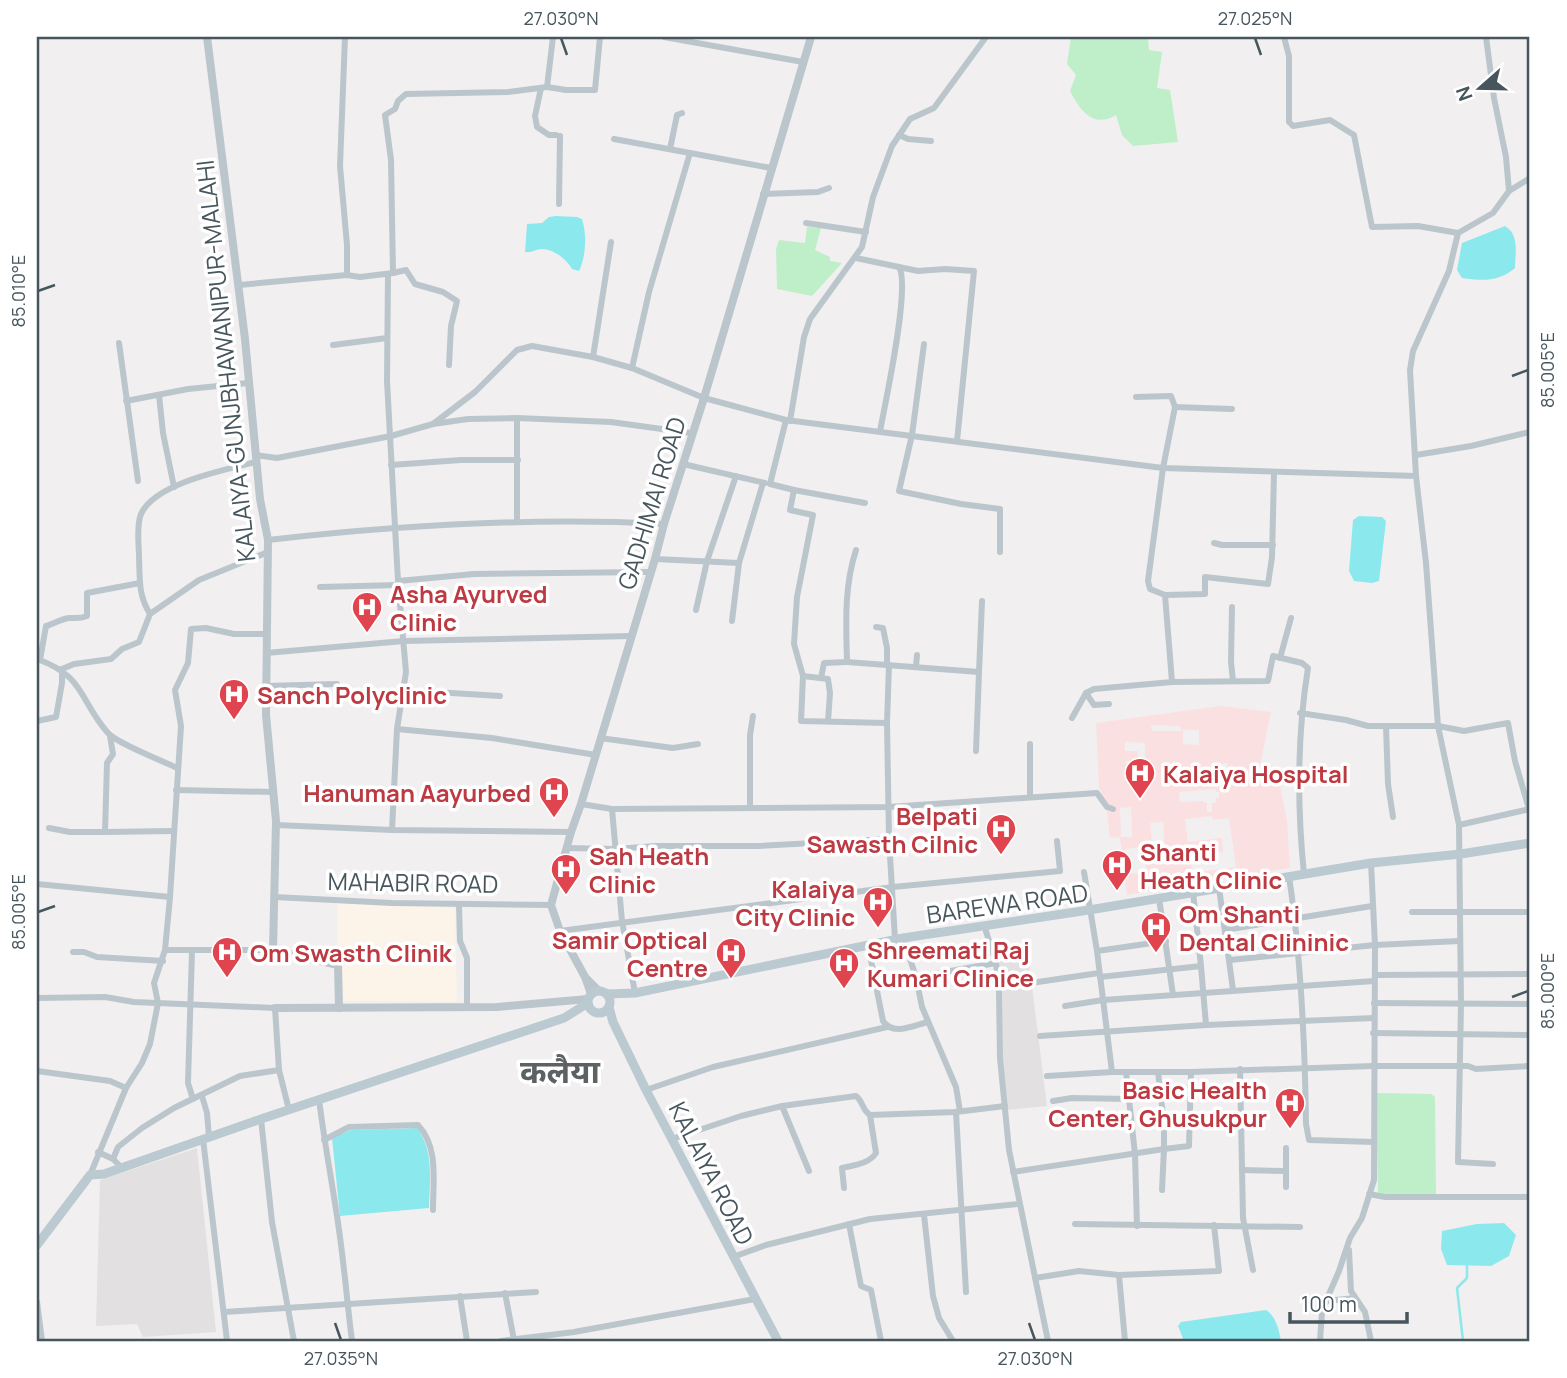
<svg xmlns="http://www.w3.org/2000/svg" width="1567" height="1378" viewBox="0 0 1567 1378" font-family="Manrope,'Noto Sans Devanagari',sans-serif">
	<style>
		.commercial { fill: #fcf3e9 }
		.education { fill: #e3e0e2 }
		.medical { fill: #fbe0e2; fill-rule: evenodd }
		.green { fill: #beefc9 }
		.water { fill: #8be9ed }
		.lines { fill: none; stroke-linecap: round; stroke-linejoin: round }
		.stream { stroke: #8be9ed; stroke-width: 2.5 }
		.minor { stroke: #bbc6cc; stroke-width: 6 }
		.tertiary { stroke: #bbc6cc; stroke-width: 8 }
		.secondary { stroke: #bbc9d1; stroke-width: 9 }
		.ticks { fill: none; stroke: #47565d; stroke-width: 2.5 }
		.labels { text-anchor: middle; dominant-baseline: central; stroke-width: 7; stroke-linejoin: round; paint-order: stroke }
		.street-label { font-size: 24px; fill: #47565d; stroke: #fff }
		.health-label { font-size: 24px; font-weight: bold; fill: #be3a42; stroke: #fff; text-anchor: start }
		.district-label { font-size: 32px; font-weight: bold; fill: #5c6164; stroke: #fff }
		.neatline { fill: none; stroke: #47565d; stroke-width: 2.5 }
		.ticks-label { font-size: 18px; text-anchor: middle; fill: #47565d }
	</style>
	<rect width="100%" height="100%" fill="#f2eff0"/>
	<path class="commercial" d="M337,901L455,908L457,1002L338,1001Z"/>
	<g class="education">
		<path d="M1028,954L1047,1106L1007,1110L1001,1061L997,962Z"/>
		<path d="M197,1148L216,1332L143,1337L137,1324L96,1326L100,1180Z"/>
	</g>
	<path class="medical" d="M1220,706L1271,712L1258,775L1279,780L1287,821L1290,868L1127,895L1120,838L1110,837L1106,804L1099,787L1096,723ZM1151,725L1180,726L1181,731H1152ZM1183,730H1199V745L1183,744ZM1125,742L1145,743V766H1126V761H1138V751H1125ZM1227,763L1228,781H1216L1215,764ZM1215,789L1216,792H1219V798H1216V803H1212V812H1207V803L1202,801L1180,802L1179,792ZM1131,807L1132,837H1121L1120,808ZM1212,816L1213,820L1229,818L1236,867L1192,873L1190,856L1223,852L1222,838L1188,842L1185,819ZM1163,822L1165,849H1157V842H1152L1150,823ZM1139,847L1144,849L1146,870H1142V873L1128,874L1125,849Z"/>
	<g class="green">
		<path d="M1071,37L1148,38L1149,50L1162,52L1157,88L1170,90L1178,142L1133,146L1122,135L1116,115C1093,129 1080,110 1070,91L1076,75L1067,64Z"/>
		<path d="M807,227L821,228L815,250L830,257V261L842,263L812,296L777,289L776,249L779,240L805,243Z"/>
		<path d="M1376,1093L1431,1094L1435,1097L1436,1195H1378Z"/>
	</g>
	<g class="water">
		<path d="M556,216L577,217L582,219C587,234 586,257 579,271L572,269C567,260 554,249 542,249C536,249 532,253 525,252L527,224L542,223L549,217Z"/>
		<path d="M1505,226C1520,235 1515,253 1515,268C1499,282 1481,281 1462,278L1457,270L1462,243Z"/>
		<path d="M1359,516L1382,517L1386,521L1379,581L1372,583L1354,581L1349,571L1353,520Z"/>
		<path d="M417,1128C434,1150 430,1181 429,1208L340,1216L332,1138L351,1130Z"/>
		<path d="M1504,1223L1516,1235L1509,1256L1491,1266L1447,1265L1441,1249L1442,1231L1477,1224Z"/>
		<path d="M1266,1310C1276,1316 1279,1330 1281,1341H1184L1178,1326L1181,1322Z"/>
	</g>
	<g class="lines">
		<path class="stream" d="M1463,1341L1457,1288L1467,1278V1265"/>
		<g class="minor">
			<path d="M345,37L340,166L347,245V275"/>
			<path d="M664,37L803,62"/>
			<path d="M1284,37L1289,56V122L1293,126L1330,120L1354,135L1372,227L1418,226L1458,233"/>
			<path d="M547,87L566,90H595L600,37"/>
			<path d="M541,88L535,116L537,127L549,135H556"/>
			<path d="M899,135L908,139L931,141"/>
			<path d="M614,139L690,153"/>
			<path d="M670,149L677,115L682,113"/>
			<path d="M1509,191L1530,178"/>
			<path d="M763,194L818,192L829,188"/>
			<path d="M559,204L560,136"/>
			<path d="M806,223L866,232"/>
			<path d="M856,258L918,271L945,269L974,271L957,441"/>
			<path d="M393,273L406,270L415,284L443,292L457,301L451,326L449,365"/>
			<path d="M388,274L387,381L398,581L406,672L397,729L392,830"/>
			<path d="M239,285L347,275L360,277L393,273L391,160L385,115L395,109L398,101L406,94L508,92L547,87L553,37"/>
			<path d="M119,343L138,481"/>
			<path d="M924,344L912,435L899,491L961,504L1000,509V552"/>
			<path d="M333,345L387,338"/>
			<path d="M593,357L611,242"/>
			<path d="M632,368L649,292L690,153L771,168"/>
			<path d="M159,395L163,433L174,487"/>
			<path d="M126,401L188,389L248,383"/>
			<path d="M1175,407L1232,409"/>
			<path d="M786,420L770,484L794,490L790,510L813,515L797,597L794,644L803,676L828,679L830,693L828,721"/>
			<path d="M790,421L804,337L810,319L862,247L873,197L892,146L910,119L934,108L986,37"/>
			<path d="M433,424L475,392L517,350L532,346L593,357L632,368L704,398L786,420L1163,468L1416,476L1426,563L1438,726L1459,825L1461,1004L1458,1162L1493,1164"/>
			<path d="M880,431C885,404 911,286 899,267"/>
			<path d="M255,455L277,458L391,436L433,424L468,419L517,418L611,422L691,433"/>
			<path d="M1416,455L1471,446L1530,432"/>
			<path d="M683,464L765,483"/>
			<path d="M391,465L461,460H518"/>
			<path d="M1416,476L1410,370L1413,351L1449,271L1458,233L1493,213L1509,191L1506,157L1494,98L1486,37"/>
			<path d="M794,490L865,503"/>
			<path d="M517,521V418"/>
			<path d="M268,540C400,525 531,517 664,524"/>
			<path d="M1214,543L1222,545H1273"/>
			<path d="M655,559L739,563L763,483"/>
			<path d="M398,581L474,574L651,572"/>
			<path d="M320,587L398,585"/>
			<path d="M1165,595L1205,594V577L1268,584L1272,557L1274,473"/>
			<path d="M1232,607L1231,662L1233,681"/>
			<path d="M696,610L707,561L736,476"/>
			<path d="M150,614C138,595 140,579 139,557C139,545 136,526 141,514C155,483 225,470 256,462"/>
			<path d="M732,621L739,563"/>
			<path d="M876,627L883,628L887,648V665"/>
			<path d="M266,653L404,641L631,636"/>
			<path d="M1280,658L1291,618"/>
			<path d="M37,659C85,676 79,700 108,733C118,744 161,760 177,768"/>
			<path d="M40,660L46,626C53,624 61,619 69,618C76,618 80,619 87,616V593L140,583"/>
			<path d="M847,662L979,672L982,601"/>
			<path d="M916,667L917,655"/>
			<path d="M62,669L74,664L111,659L122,649L139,642L150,614L199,580L268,552"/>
			<path d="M803,676L801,721L887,723L889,839L895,939"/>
			<path d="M821,678L824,663L847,662C846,623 844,587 856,550"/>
			<path d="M1172,682L1268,681L1273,656L1302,663L1308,668C1297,736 1297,805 1304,874"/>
			<path d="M266,686L337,684"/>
			<path d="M403,690L500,696"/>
			<path d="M1086,693L1094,705L1109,704"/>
			<path d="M1300,713L1346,720L1368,726H1438L1464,731L1508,723L1515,761L1529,809"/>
			<path d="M1072,718L1086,693L1094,689L1172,682L1165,595L1150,589L1148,581L1163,468L1175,407L1171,396L1136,397"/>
			<path d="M37,721L56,717L62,683V669"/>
			<path d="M887,723L889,665"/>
			<path d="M1386,726L1388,784L1393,817"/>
			<path d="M397,729L492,738L596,755"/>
			<path d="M110,736L113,754L107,763L105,832L172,831"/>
			<path d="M600,738L673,748L698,744"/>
			<path d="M976,751L979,672"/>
			<path d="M176,790L273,792"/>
			<path d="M1030,797V744"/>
			<path d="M581,804L612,809L888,807L1097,793L1107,807L1113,809"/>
			<path d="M750,807V735L753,716"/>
			<path d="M612,809L622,921L635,993"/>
			<path d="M276,825L392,830L571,832"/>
			<path d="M1459,825L1530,809"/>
			<path d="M49,828L70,832H105"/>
			<path d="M566,848L616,849L655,846H758L889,839"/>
			<path d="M1084,872L1097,951L1112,1072"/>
			<path d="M1289,876C1301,958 1305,1041 1306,1124L1309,1140L1374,1142"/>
			<path d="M37,884L170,897"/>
			<path d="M1219,888L1233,990"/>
			<path d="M1193,892L1201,966"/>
			<path d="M275,897L392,903L551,905"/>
			<path d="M1159,898L1173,995"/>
			<path d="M459,904L460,941L467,958V1007"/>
			<path d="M1412,912H1530"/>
			<path d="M984,925L996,963L999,993L1000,1058L1009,1150L1048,1341"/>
			<path d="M1225,930L1372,906"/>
			<path d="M560,931L893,887L1060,871L1057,841"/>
			<path d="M903,938L916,977L922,1007L956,1087L960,1111"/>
			<path d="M868,945L883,1021C893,1036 912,1026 928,1022"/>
			<path d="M165,950H273"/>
			<path d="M192,951L188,1083L193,1099"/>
			<path d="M1097,951L1166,941"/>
			<path d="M73,952H84L97,957L163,961"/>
			<path d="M1230,960L1375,945L1460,941"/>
			<path d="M1375,975L1530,974"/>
			<path d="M916,977L996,963"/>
			<path d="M1100,977L1201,966L1206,1025"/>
			<path d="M1031,983L1099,973"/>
			<path d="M37,998L105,997L134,1002L275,1008L279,1070"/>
			<path d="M1374,1003L1530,1004"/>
			<path d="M1065,1006L1103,1000L1374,981"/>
			<path d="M1373,1033L1530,1035"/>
			<path d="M1040,1036L1206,1025L1374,1018"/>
			<path d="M1240,1069L1243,1218L1253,1270"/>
			<path d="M37,1071L110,1081L126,1088"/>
			<path d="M1126,1072L1135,1154L1137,1226"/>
			<path d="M1047,1076L1112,1072H1191L1373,1066H1468L1476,1069L1530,1066"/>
			<path d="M646,1090L713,1067L887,1027"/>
			<path d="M202,1096L207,1113L209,1137"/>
			<path d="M319,1099C324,1141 332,1181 338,1223C344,1262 347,1302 352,1341"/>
			<path d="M1053,1101L1072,1098L1131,1099"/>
			<path d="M782,1106L809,1171"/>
			<path d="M956,1112L966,1292"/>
			<path d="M261,1119L272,1222L294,1341"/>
			<path d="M203,1139L227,1341"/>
			<path d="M672,1139L741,1116L782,1106L856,1096C863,1101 862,1110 870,1115L956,1112L1005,1106"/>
			<path d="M324,1140L349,1127L418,1125C439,1147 433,1182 433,1210"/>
			<path d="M98,1152L113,1159L121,1167"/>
			<path d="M113,1159L118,1147L142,1128L174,1108L240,1076L279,1070L289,1110"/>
			<path d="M1242,1170L1286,1171V1148"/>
			<path d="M1286,1171V1187"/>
			<path d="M1013,1172L1164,1149V1124L1158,1072"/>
			<path d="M90,1175L126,1088L142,1063L150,1044L158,1003L154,983L165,950L170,897L181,726L175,690L188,663L191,629L206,628L234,634H266"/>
			<path d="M844,1188L842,1168C854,1165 869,1164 876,1153L870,1115"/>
			<path d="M1162,1190L1164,1149L1189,1146L1191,1072"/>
			<path d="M1369,1194L1385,1197H1530"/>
			<path d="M924,1215L933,1296L939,1318L953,1341"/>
			<path d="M849,1224L861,1286L871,1290L881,1341"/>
			<path d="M1075,1224L1300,1227"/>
			<path d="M1349,1250L1351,1291L1365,1312L1371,1341"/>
			<path d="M733,1257L766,1245L870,1219L1019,1204"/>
			<path d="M1119,1275L1125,1341"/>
			<path d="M1035,1278L1079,1271L1119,1275L1219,1271L1214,1225"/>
			<path d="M505,1293L514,1340"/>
			<path d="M460,1296L467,1341"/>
			<path d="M1326,1301L1355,1298"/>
			<path d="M37,1302L42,1341"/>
			<path d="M224,1312L536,1292"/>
			<path d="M501,1341L574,1332L755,1299"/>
			<path d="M1320,1341L1322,1312L1326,1301L1339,1271L1350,1238L1362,1218L1374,1180L1375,945L1371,863"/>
		</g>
		<g class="tertiary">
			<path d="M207,37L245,339L260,499L268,540L266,715L276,821L273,950L338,965L339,1008"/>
			<path d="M587,979L599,991"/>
			<path d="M591,994L585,977L560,931L551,905L571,832L581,804L655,559L664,524L704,398L811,37"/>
			<path d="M275,1008L497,1007L588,999"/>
		</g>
		<g class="secondary">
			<circle cx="599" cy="1002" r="11"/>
			<path d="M607,994L635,993L903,938L1089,910L1371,863L1461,854L1530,843"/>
			<path d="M609,1007L613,1022L646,1090L778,1341"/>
			<path d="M37,1245L90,1175L104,1174L261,1119L564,1018L588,1003"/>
		</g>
	</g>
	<path class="ticks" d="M561,38L567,55M1255,38L1261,55M38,291L55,285M1512,376L1528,370M38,912L55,906M1512,997L1528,991M335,1323L341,1340M1029,1323L1035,1340"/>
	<defs>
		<g id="hospital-pin" transform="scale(1.575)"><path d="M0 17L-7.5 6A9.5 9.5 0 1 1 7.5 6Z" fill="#e0444e" stroke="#fff"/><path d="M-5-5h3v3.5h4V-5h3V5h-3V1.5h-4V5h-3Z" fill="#fff"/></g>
	</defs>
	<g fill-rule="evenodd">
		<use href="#hospital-pin" x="367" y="607"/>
		<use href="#hospital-pin" x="234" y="694"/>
		<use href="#hospital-pin" x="1140" y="773"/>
		<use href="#hospital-pin" x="554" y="792"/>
		<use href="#hospital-pin" x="1001" y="829"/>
		<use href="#hospital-pin" x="1117" y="865"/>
		<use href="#hospital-pin" x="566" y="869"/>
		<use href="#hospital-pin" x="878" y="902"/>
		<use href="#hospital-pin" x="1156" y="927"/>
		<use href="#hospital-pin" x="227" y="952"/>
		<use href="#hospital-pin" x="731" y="953"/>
		<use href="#hospital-pin" x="844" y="963"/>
		<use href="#hospital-pin" x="1290" y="1103"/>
	</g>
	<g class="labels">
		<g class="street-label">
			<text transform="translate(225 361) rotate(-96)">KALAIYA-GUNJBHAWANIPUR-MALAHI</text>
			<text transform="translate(651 503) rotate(-73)">GADHIMAI ROAD</text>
			<text transform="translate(413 882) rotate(1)">MAHABIR ROAD</text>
			<text transform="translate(1007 903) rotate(-8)">BAREWA ROAD</text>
			<text transform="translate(712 1173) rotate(63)">KALAIYA ROAD</text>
		</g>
		<g class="health-label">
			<text x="390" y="593">Asha Ayurved<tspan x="390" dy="28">Clinic</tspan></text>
			<text x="257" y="694">Sanch Polyclinic</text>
			<text x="1163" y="773">Kalaiya Hospital</text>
			<text x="531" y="792" text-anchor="end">Hanuman Aayurbed</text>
			<text x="978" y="815" text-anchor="end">Belpati<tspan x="978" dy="28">Sawasth Cilnic</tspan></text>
			<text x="1140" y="851">Shanti<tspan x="1140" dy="28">Heath Clinic</tspan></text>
			<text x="589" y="855">Sah Heath<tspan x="589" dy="28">Clinic</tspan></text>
			<text x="855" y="888" text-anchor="end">Kalaiya<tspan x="855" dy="28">City Clinic</tspan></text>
			<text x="1179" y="913">Om Shanti<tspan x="1179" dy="28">Dental Clininic</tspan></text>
			<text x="708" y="939" text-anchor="end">Samir Optical<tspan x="708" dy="28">Centre</tspan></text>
			<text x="867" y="949">Shreemati Raj<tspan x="867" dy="28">Kumari Clinice</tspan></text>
			<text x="250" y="952">Om Swasth Clinik</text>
			<text x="1267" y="1089" text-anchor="end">Basic Health<tspan x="1267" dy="28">Center, Ghusukpur</tspan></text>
		</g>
		<g class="district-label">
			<text x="560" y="1071">कलैया</text>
		</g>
	</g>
	<rect width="1567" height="1378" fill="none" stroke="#ffffff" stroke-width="77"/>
	<g transform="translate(1480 88) rotate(250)" stroke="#ffffff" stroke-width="5" paint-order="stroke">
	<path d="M0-5L12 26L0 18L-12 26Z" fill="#47565d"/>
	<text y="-10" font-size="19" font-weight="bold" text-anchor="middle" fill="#47565d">N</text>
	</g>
	<path d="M1290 1312v10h117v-10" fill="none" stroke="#47565d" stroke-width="3.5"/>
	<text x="1301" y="1312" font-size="21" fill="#47565d" stroke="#ffffff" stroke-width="5" paint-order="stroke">100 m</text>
	<rect x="38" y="38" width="1490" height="1302" class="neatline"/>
	<g class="ticks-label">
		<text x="561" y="25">27.030°N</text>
		<text x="1255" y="25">27.025°N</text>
		<text transform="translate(19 291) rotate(-90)" y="6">85.010°E</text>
		<text transform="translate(1548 370) rotate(-90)" y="6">85.005°E</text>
		<text transform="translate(19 912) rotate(-90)" y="6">85.005°E</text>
		<text transform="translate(1548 991) rotate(-90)" y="6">85.000°E</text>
		<text x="341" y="1365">27.035°N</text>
		<text x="1035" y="1365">27.030°N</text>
	</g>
</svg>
